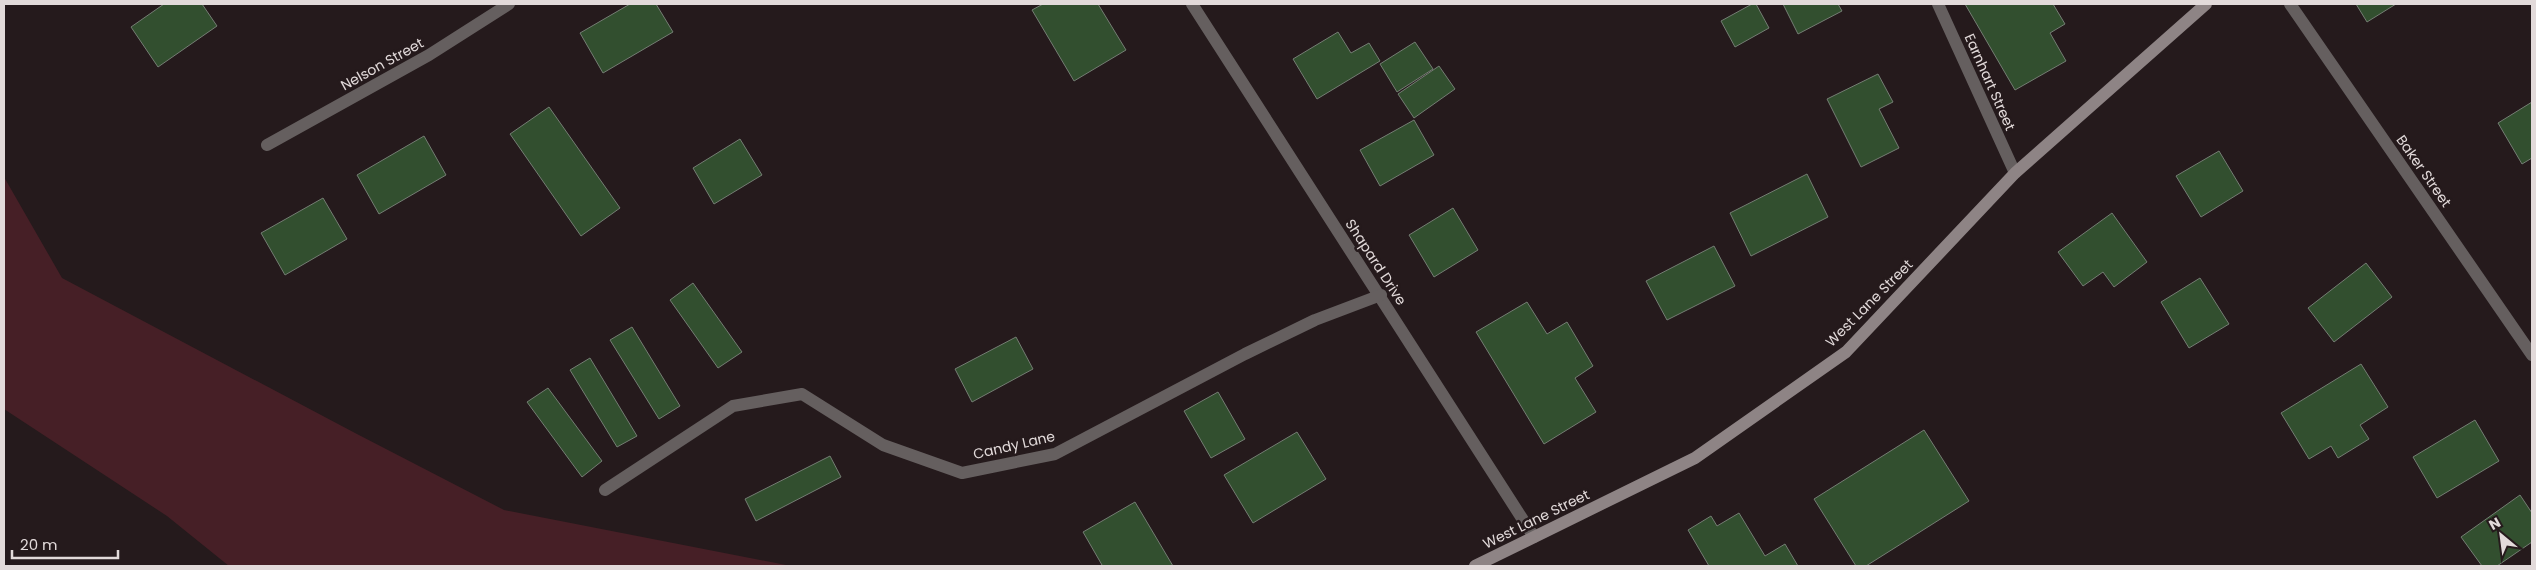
<svg xmlns="http://www.w3.org/2000/svg" width="2536" height="570" viewBox="0 0 2536 570" font-family="Poppins,sans-serif">
	<style>
		.green { fill: #461f26 }
		.building { fill: #324f2f; stroke: #747d73 }
		.lines { fill: none; stroke-linecap: round; stroke-linejoin: round }
		.street { stroke: #655f5f; stroke-width: 12 }
		.secondary { stroke: #8e8485; stroke-width: 12 }
		.labels { text-anchor: middle; dominant-baseline: central; stroke-width: 5; stroke-linejoin: round; paint-order: stroke }
		.street-label { font-size: 14px; fill: #e2dada; stroke: #251a1c }
	</style>
	<rect width="100%" height="100%" fill="#251a1c"/>
	<path class="green" d="M4,177L62,278L355,433L504,510L791,566H229L167,516L4,409Z"/>
	<g class="building">
		<path d="M164,4H202L217,26L158,67L131,27Z"/>
		<path d="M630,4H656L673,32L603,73L580,33Z"/>
		<path d="M1043,4H1098L1126,50L1074,81L1032,10Z"/>
		<path d="M1752,4H1756L1769,28L1735,47L1721,21Z"/>
		<path d="M1783,4H1838L1842,11L1798,34Z"/>
		<path d="M1965,4H2053L2065,24L2050,33L2066,61L2015,90Z"/>
		<path d="M2356,4H2396L2367,22Z"/>
		<path d="M1338,32L1351,53L1369,43L1380,61L1317,99L1293,59Z"/>
		<path d="M1415,42L1433,69L1397,92L1380,64Z"/>
		<path d="M1439,66L1455,89L1414,118L1398,94Z"/>
		<path d="M1878,74L1893,102L1879,109L1899,148L1861,167L1827,99Z"/>
		<path d="M2532,102V158L2522,164L2498,123Z"/>
		<path d="M549,107L620,208L581,236L510,134Z"/>
		<path d="M1414,120L1434,155L1380,186L1360,150Z"/>
		<path d="M424,136L446,175L379,214L357,175Z"/>
		<path d="M740,139L762,175L714,204L693,168Z"/>
		<path d="M2219,151L2243,191L2201,217L2176,176Z"/>
		<path d="M1807,174L1828,217L1751,256L1730,213Z"/>
		<path d="M323,198L347,239L285,275L261,233Z"/>
		<path d="M1453,208L1478,250L1434,277L1409,235Z"/>
		<path d="M2112,213L2147,262L2114,287L2103,272L2083,286L2058,252Z"/>
		<path d="M1714,246L1735,286L1667,320L1646,281Z"/>
		<path d="M2366,263L2392,297L2334,342L2308,308Z"/>
		<path d="M2200,278L2229,324L2189,348L2161,302Z"/>
		<path d="M693,283L742,352L718,368L670,300Z"/>
		<path d="M1527,302L1547,334L1567,322L1593,366L1575,378L1596,412L1544,444L1476,332Z"/>
		<path d="M632,327L680,406L659,419L610,340Z"/>
		<path d="M1016,337L1033,369L972,402L955,369Z"/>
		<path d="M590,358L637,436L617,447L570,370Z"/>
		<path d="M2361,364L2388,407L2360,425L2369,439L2338,458L2331,446L2309,459L2281,413Z"/>
		<path d="M548,388L602,461L582,477L527,402Z"/>
		<path d="M1218,392L1245,439L1211,458L1184,411Z"/>
		<path d="M2475,420L2499,461L2437,498L2413,457Z"/>
		<path d="M1924,430L1969,501L1866,566H1856L1814,499Z"/>
		<path d="M1297,432L1326,479L1253,523L1224,475Z"/>
		<path d="M830,456L841,477L756,521L745,499Z"/>
		<path d="M2520,495L2532,513V542L2497,566H2482L2461,537Z"/>
		<path d="M1135,502L1173,566H1100L1102,565L1083,532Z"/>
		<path d="M1739,513L1765,556L1785,544L1798,566H1709L1688,530L1711,516L1717,526Z"/>
	</g>
	<g class="lines">
		<g class="street">
			<path d="M1192,4L1534,537"/>
			<path d="M1938,4L2015,173"/>
			<path d="M2290,4L2532,355"/>
			<path d="M267,145L429,55L509,4"/>
			<path d="M605,490L733,406L802,394L883,445L962,473L1055,454L1245,354L1315,320L1381,295"/>
		</g>
		<path class="secondary" d="M1475,566L1695,458L1846,352L2015,173L2206,4"/>
	</g>
	<g class="labels">
		<g class="street-label">
			<text transform="translate(382 64) rotate(-29)">Nelson Street</text>
			<text transform="translate(1990 82) rotate(66)">Earnhart Street</text>
			<text transform="translate(2424 171) rotate(55)">Baker Street</text>
			<text transform="translate(1376 262) rotate(57)">Shapard Drive</text>
			<text transform="translate(1869 303) rotate(-45)">West Lane Street</text>
			<text transform="translate(1014 445) rotate(-13)">Candy Lane</text>
			<text transform="translate(1536 519) rotate(-26)">West Lane Street</text>
		</g>
	</g>
	<rect width="2536" height="570" fill="none" stroke="#e2dada" stroke-width="10"/>
	<g transform="translate(2501 535) rotate(331)" stroke="#251a1c" stroke-width="4" paint-order="stroke">
	<path d="M0-4L9 19L0 12L-9 19Z" fill="#e2dada"/>
	<text y="-8" font-size="14" font-weight="bold" text-anchor="middle" fill="#e2dada">N</text>
	</g>
	<path d="M12 550v8h106v-8" fill="none" stroke="#e2dada" stroke-width="2.5"/>
	<text x="20" y="550" font-size="15" fill="#e2dada" stroke="#251a1c" stroke-width="4" paint-order="stroke">20 m</text>
</svg>
